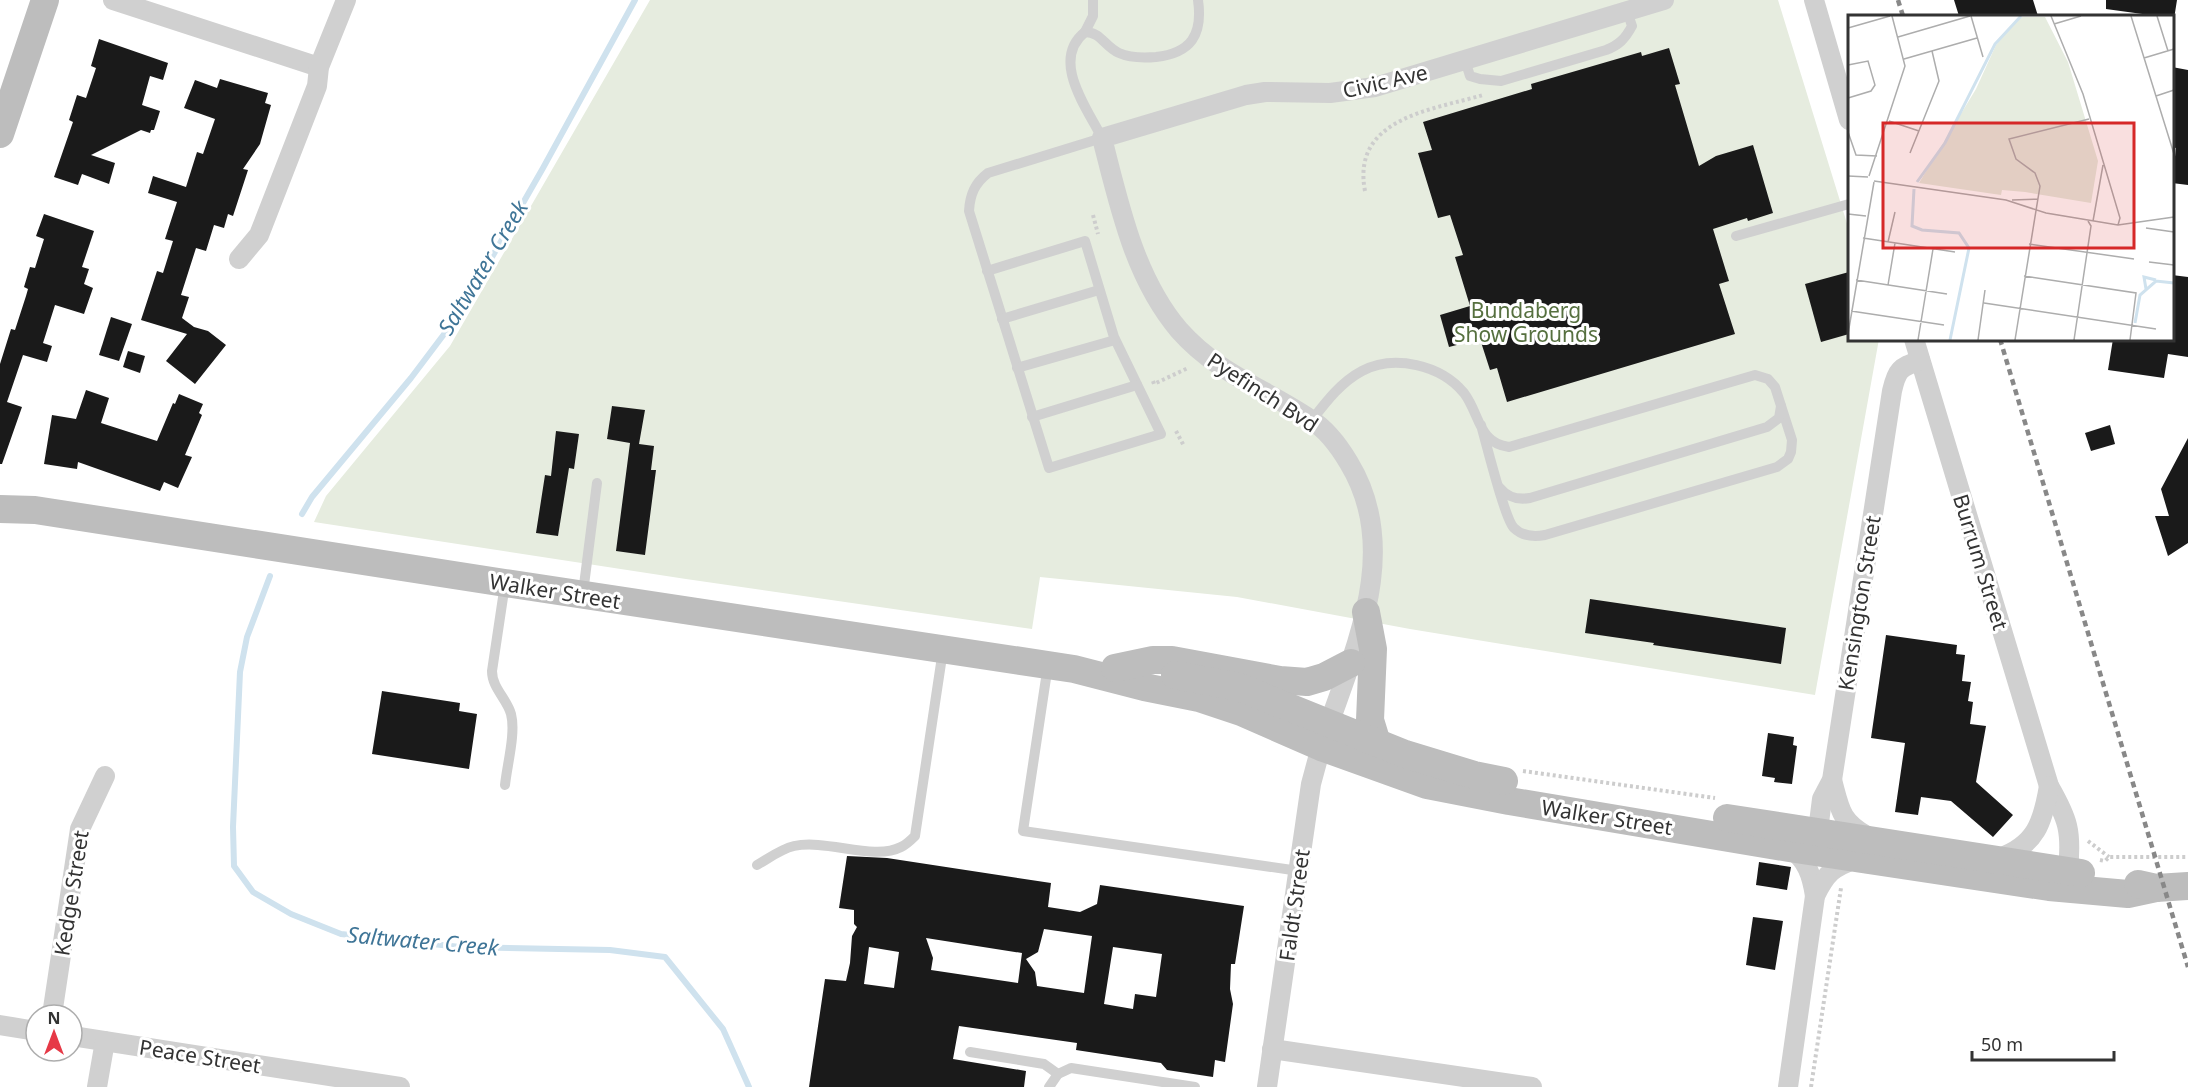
<svg xmlns="http://www.w3.org/2000/svg" width="2188" height="1087" viewBox="0 0 2188 1087" font-family="'Noto Sans',sans-serif">
	<style>
		.green { fill: #e6ecdf }
		.lines { fill: none; stroke-linecap: round; stroke-linejoin: round }
		.stream { stroke: #cfe2ee; stroke-width: 6 }
		.building { fill: #1a1a1a; fill-rule: evenodd }
		.path { stroke: #cdcdcd; stroke-width: 4; stroke-dasharray: 3 3; stroke-linecap: butt }
		.lane { stroke: #d0d0d0; stroke-width: 10 }
		.street { stroke: #d0d0d0; stroke-width: 20 }
		.secondary { stroke: #bdbdbd; stroke-width: 28 }
		.rail { stroke: #888; stroke-width: 4.5; stroke-dasharray: 6 4.5; stroke-linecap: butt }
		.labels { text-anchor: middle; dominant-baseline: central; stroke-width: 6; stroke-linejoin: round; paint-order: stroke }
		.street-label { font-size: 21px; fill: #333; stroke: #fff }
		.park-label { font-size: 21px; fill: #56703f; stroke: #fff }
		.water-label { font-size: 22px; font-style: italic; fill: #3f7597; stroke: #fff }
		.inset-river { fill: none; stroke: #cfe2ee; stroke-width: 3 }
		.inset-road { fill: none; stroke: #adadad; stroke-width: 1.5 }
		.view { fill: #d62828; fill-opacity: 0.15; stroke: #d62828; stroke-width: 3 }
		.inset-edge { fill: none; stroke: #333; stroke-width: 3 }
	</style>
	<rect width="100%" height="100%" fill="#fff"/>
	<path class="green" d="M650,0H1778L1849,230V339H1879L1815,695L1410,629L1237,597L1040,577L1032,629L686,579L314,522L326,496L450,346Z"/>
	<g class="lines">
		<g class="stream">
			<path d="M302,514L312,497L411,378L460,313L543,168L635,0"/>
			<path d="M270,576L247,637L240,672L233,827L234,866L253,892L291,914L341,934L460,947L610,950L665,957L723,1029L749,1087"/>
		</g>
	</g>
	<g class="building">
		<path d="M1954,0H2033L2038,16H1959Z"/>
		<path d="M2106,0H2177L2174,19H2172V16H2157L2106,9Z"/>
		<path d="M99,39L168,63L163,80L150,76L142,105L160,111L154,130H151L150,133L141,130L91,155L115,163L109,184L82,174L78,185L54,177L73,122L69,120L77,95L86,98L96,68L91,66Z"/>
		<path d="M1669,48L1680,84L1675,85L1699,166L1716,156L1753,145L1773,213L1748,221L1747,218L1713,229L1729,281L1719,284L1735,334L1507,402L1497,368L1490,370L1480,339L1449,347L1440,315L1470,306L1455,257L1463,255L1450,215L1438,218L1418,153L1432,150L1423,122L1532,89L1531,84L1641,52L1642,56Z"/>
		<path d="M2172,67L2188,70V185L2172,183L2176,148L2172,147Z"/>
		<path d="M220,79L268,93L265,103L271,105L260,144L243,169L248,170L233,216L228,214L224,228L214,225L206,251L196,248L181,295L189,297L182,318L194,327L208,331L226,345L195,384L166,361L187,334L141,320L157,271L163,273L173,241L165,239L177,202L148,193L153,176L186,187L197,152L203,154L215,119L184,108L195,80L217,88Z"/>
		<path d="M44,214L94,231L82,267L89,269L84,284L93,288L84,314L55,305L43,343L52,346L47,362L23,355L7,402L22,407L2,464H0V364L11,329L15,330L26,296L28,289L24,287L30,267L35,268L44,239L36,236Z"/>
		<path d="M1849,272V334L1821,342L1805,284Z"/>
		<path d="M2172,275L2188,277V357L2168,354L2164,378L2108,370L2113,339H2172Z"/>
		<path d="M111,317L132,324L119,361L99,355Z"/>
		<path d="M128,351L145,356L140,373L123,367Z"/>
		<path d="M86,390L109,398L101,423L157,441L173,403L175,404L179,394L203,404L199,413L202,415L185,455L192,457L178,488L164,482L160,491L78,462L77,469L44,464L52,415L76,419Z"/>
		<path d="M612,406L645,410L639,444L654,446L651,470H656L645,555L616,551L630,443L607,439Z"/>
		<path d="M2110,425L2115,444L2091,451L2085,433Z"/>
		<path d="M556,431L579,434L574,469L569,468L558,536L536,533L545,475L551,476Z"/>
		<path d="M2188,438V543L2168,556L2155,516H2169L2161,489Z"/>
		<path d="M1590,599L1786,628L1781,664L1653,645L1654,643L1585,633Z"/>
		<path d="M1886,635L1957,645L1956,654L1965,655L1962,681L1971,682L1968,701L1973,702L1970,724L1986,726L1976,782L2013,815L1993,837L1951,801L1921,797L1918,815L1895,812L1905,743L1871,738Z"/>
		<path d="M382,691L460,703L459,711L477,714L469,769L372,754Z"/>
		<path d="M1768,733L1794,737L1793,745L1797,746L1792,784L1774,782L1775,778L1762,776Z"/>
		<path d="M847,856L887,858L1051,883L1048,907L1080,912L1097,904L1100,885L1244,906L1235,964H1231L1230,989L1233,1004L1225,1062L1215,1060L1213,1077L1167,1070L1161,1063L1076,1050L1077,1043L959,1026L953,1059L1026,1071L1024,1087H809L825,979L846,981L850,963L852,936L857,927L854,924V910L839,908ZM1044,929L1092,936L1084,993L1037,986L1035,972L1026,959L1038,952ZM926,938L1022,953L1018,983L931,970L933,958ZM869,947L899,952L894,988L864,984ZM1113,947L1162,954L1156,997L1135,994L1133,1009L1104,1004Z"/>
		<path d="M1759,862L1791,867L1787,890L1756,885Z"/>
		<path d="M1753,917L1783,921L1775,970L1746,965Z"/>
	</g>
	<g class="lines">
		<g class="path">
			<path d="M1365,191C1351,118 1432,110 1483,95"/>
			<path d="M1093,215L1098,234"/>
			<path d="M1153,381L1154,384L1188,368"/>
			<path d="M1176,431L1184,446"/>
			<path d="M1523,771L1715,798"/>
			<path d="M2088,841L2109,857"/>
			<path d="M2100,860L2105,861L2109,857H2188"/>
			<path d="M1811,1087L1841,888"/>
		</g>
		<g class="lane">
			<path d="M1093,0V16L1085,32C1101,32 1105,47 1119,53C1130,58 1144,58 1156,57C1191,53 1203,35 1198,0"/>
			<path d="M1465,60L1470,76L1480,79L1501,81L1606,50C1619,45 1625,39 1632,26L1627,11"/>
			<path d="M1736,236L1849,204"/>
			<path d="M987,271L1085,241L1114,337L1161,434L1049,468L969,211C970,194 975,183 988,173L1102,138C1087,108 1050,60 1085,32"/>
			<path d="M1002,319L1099,290"/>
			<path d="M1017,368L1115,340"/>
			<path d="M1032,417L1137,385"/>
			<path d="M1312,420C1326,402 1341,382 1362,371C1394,354 1441,365 1464,393C1480,414 1478,443 1509,447L1755,375L1768,379L1775,387L1792,440L1791,452L1788,459L1777,467L1545,535C1534,537 1522,536 1514,528C1505,520 1486,442 1481,425"/>
			<path d="M1500,488C1508,498 1518,500 1530,498L1767,427L1779,418L1781,406"/>
			<path d="M583,593L597,483"/>
			<path d="M1048,665L1023,831L1299,871"/>
			<path d="M505,785C507,765 516,733 511,714C507,699 492,688 492,671L505,584"/>
			<path d="M757,865C769,858 781,849 794,846C827,839 874,861 901,847C906,845 911,840 915,836L943,650"/>
			<path d="M970,1052L1044,1064L1058,1074"/>
			<path d="M1049,1087L1058,1074L1071,1068L1195,1087"/>
		</g>
		<g class="street">
			<path d="M113,0L319,67"/>
			<path d="M1814,0L1849,120"/>
			<path d="M239,259L259,235L317,86L319,67L346,0"/>
			<path d="M1914,339L2049,786C2068,819 2072,831 2068,870L2058,879"/>
			<path d="M1329,724C1358,641 1400,547 1349,463C1339,446 1326,429 1310,419C1264,388 1218,374 1179,330C1134,277 1119,204 1102,138L1246,95L1265,92L1330,93L1375,87L1664,0"/>
			<path d="M1832,780C1840,809 1840,821 1867,836"/>
			<path d="M1825,842L1818,831L1822,799L1832,780L1892,391C1897,369 1900,368 1920,360"/>
			<path d="M1789,848C1807,859 1812,876 1815,896"/>
			<path d="M1999,858C2036,845 2043,822 2049,786"/>
			<path d="M52,1015L80,829L105,776"/>
			<path d="M0,1025L36,1031"/>
			<path d="M72,1036L400,1087"/>
			<path d="M1272,1049L1532,1087"/>
			<path d="M97,1087L105,1041"/>
			<path d="M1267,1087L1311,784L1321,747"/>
			<path d="M1788,1087L1815,896C1826,873 1833,867 1856,859"/>
		</g>
		<g class="secondary">
			<path d="M0,134L45,0"/>
			<path d="M0,509L35,510L505,583L1074,669L1144,687L1199,698L1241,712L1321,747L1427,785L1509,801L1789,848L2049,887L2128,894L2156,888"/>
			<path d="M1366,612L1373,649L1370,720L1377,743"/>
			<path d="M1115,668L1153,660H1172L1280,680L1307,682L1324,677L1351,663"/>
			<path d="M1175,675L1239,687L1405,754L1474,775L1504,781"/>
			<path d="M1727,818L2081,873"/>
			<path d="M2138,884L2156,888L2188,886"/>
		</g>
		<g class="rail">
			<path d="M1898,0L1903,16"/>
			<path d="M2000,339L2188,967"/>
		</g>
	</g>
	<g class="labels">
		<g class="street-label">
			<text transform="translate(1385 81) rotate(-13)">Civic Ave</text>
			<text transform="translate(1263 392) rotate(33)">Pyefinch Bvd</text>
			<text transform="translate(1981 562) rotate(73)">Burrum Street</text>
			<text transform="translate(555 591) rotate(9)">Walker Street</text>
			<text transform="translate(1859 603) rotate(-81)">Kensington Street</text>
			<text transform="translate(1607 817) rotate(9)">Walker Street</text>
			<text transform="translate(71 893) rotate(-81)">Kedge Street</text>
			<text transform="translate(1294 905) rotate(-82)">Faldt Street</text>
			<text transform="translate(200 1056) rotate(9)">Peace Street</text>
		</g>
		<g class="park-label">
			<text x="1526" y="310">Bundaberg<tspan x="1526" dy="24">Show Grounds</tspan></text>
		</g>
		<g class="water-label">
			<text transform="translate(482 267) rotate(-59)">Saltwater Creek</text>
			<text transform="translate(423 940) rotate(5)">Saltwater Creek</text>
		</g>
	</g>
	<g transform="translate(1848 15)">
		<rect width="326" height="326" fill="#fff"/>
		<path d="M174,2H197L220,47L250,146L243,188L177,177L154,175L153,180L71,168L128,74L148,30L166,7Z" fill="#e6ecdf"/>
		<path class="inset-river" d="M69,167L97,128L147,29L173,1M66,174L64,211L74,215L111,218L121,233L102,325M298,274L296,262L308,265M287,308L292,280L308,266L326,268"/>
		<path class="inset-road" d="M123,1L135,42M203,1L235,79L272,203L270,210M283,1L326,139M309,1L320,36M206,9L233,1M0,13L42,1M50,22L122,1M296,43L326,34M56,44L129,23M0,50L20,46L27,70L23,76L0,83M308,81L326,75M41,106L71,116M0,117L8,140L29,141M62,138L91,66L84,36M0,161L20,162M21,161L57,51L44,1M26,166L158,185L198,198L270,210L326,202M164,185L190,184M0,199L18,201M245,206L255,150M298,213L326,217M15,223L107,237M40,227L47,197M181,229L286,244M301,247L326,250M176,261L288,278L282,325M8,265L99,279M40,270L47,228M136,288L308,314M3,296L96,310M0,319L26,167M70,325L85,234M130,325L137,275M167,325L192,171L187,158L168,144L161,124L241,104M226,325L243,211L240,206"/>
		<path class="view" d="M35,108H286V233H35Z"/>
		<rect width="326" height="326" class="inset-edge"/>
	</g>
	<g transform="translate(54 1033)"><circle r="28" fill="#ffffff" stroke="#adadad" stroke-width="1.5"/>
	<path d="M0-4.5L10 22L0 15L-10 22Z" fill="#e63946"/>
	<text y="-9" font-size="16" font-weight="bold" text-anchor="middle" fill="#333333">N</text>
	</g>
	<path d="M1972 1051v9h142v-9" fill="none" stroke="#333333" stroke-width="3"/>
	<text x="1981" y="1051" font-size="18" fill="#333333" stroke="#ffffff" stroke-width="4.5" paint-order="stroke">50 m</text>
</svg>
